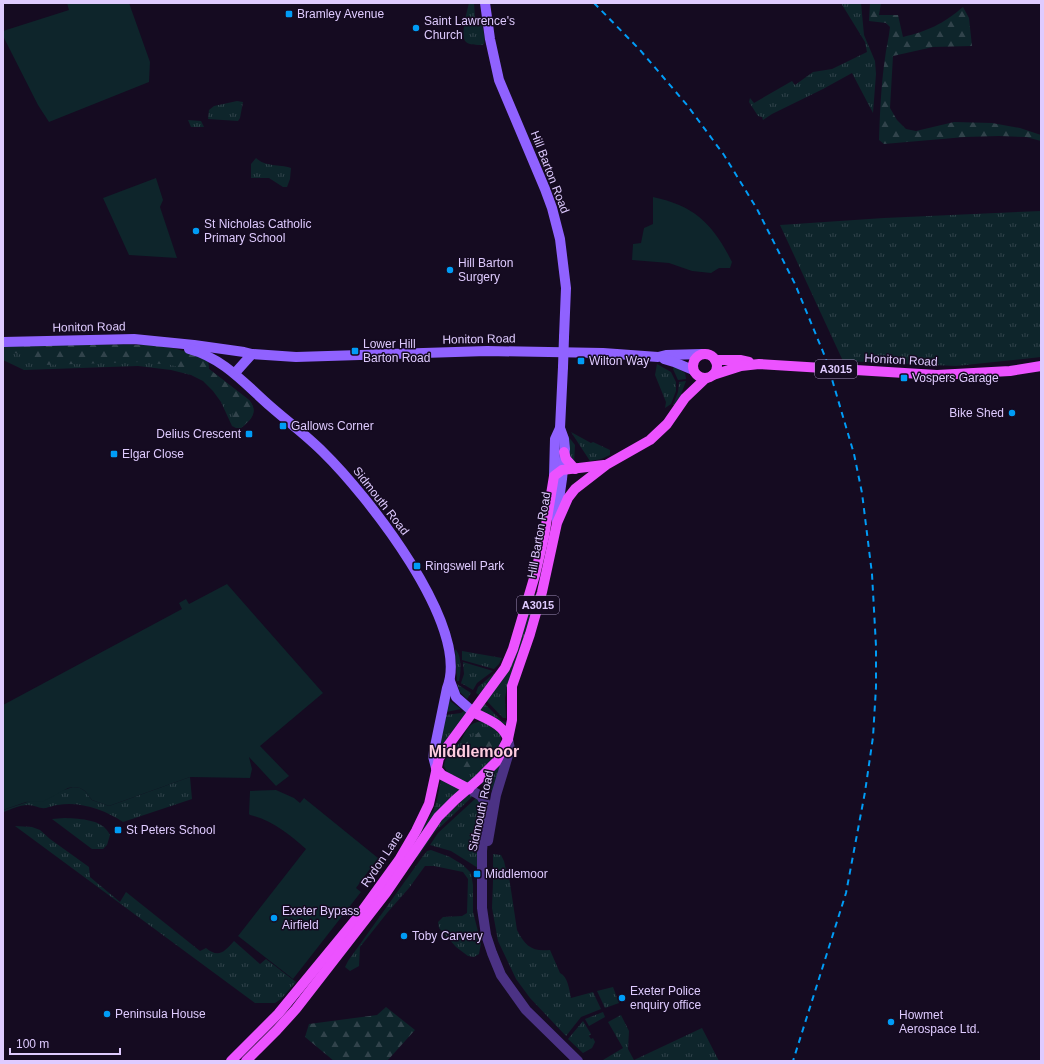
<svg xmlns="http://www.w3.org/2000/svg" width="1044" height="1064" viewBox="0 0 1044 1064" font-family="Helvetica,sans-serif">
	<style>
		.grass { fill: url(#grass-tufts) }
		.forest { fill: url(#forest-firs) }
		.park { fill: #0e252b }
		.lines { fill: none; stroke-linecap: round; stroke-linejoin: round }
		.tertiary { stroke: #4b3284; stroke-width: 10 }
		.secondary { stroke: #9062ff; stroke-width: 10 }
		.primary { stroke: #ec52ff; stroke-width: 10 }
		.rail { stroke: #009cf6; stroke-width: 2; stroke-dasharray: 6 5; stroke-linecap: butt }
		.secondary-bridge { stroke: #9062ff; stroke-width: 10 }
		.poi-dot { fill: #009cf6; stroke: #150b21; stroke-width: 1.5 }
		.labels { text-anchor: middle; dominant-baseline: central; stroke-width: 3; stroke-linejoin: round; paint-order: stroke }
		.shield { fill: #150b21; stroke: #a291bc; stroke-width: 1 }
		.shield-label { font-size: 11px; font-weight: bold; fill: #dfcbff }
		.poi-label { font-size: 12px; fill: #dfcbff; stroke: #150b21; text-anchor: start }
		.street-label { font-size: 12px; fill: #dfcbff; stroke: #150b21 }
		.district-label { font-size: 16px; font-weight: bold; fill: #ffcde0; stroke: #150b21 }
	</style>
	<defs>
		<pattern id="grass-tufts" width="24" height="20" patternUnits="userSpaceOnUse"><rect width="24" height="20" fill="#0e252b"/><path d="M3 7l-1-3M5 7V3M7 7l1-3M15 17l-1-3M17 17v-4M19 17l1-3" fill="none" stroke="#31434b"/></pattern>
		<pattern id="forest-firs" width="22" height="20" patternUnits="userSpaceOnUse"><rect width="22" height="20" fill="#0e252b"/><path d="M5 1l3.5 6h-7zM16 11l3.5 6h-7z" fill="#31434b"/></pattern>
	</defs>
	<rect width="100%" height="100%" fill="#150b21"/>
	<g class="grass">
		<path d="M469,3H474L475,17H480L485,38L484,44L482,45C477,45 469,45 466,42C460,36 467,11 469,3Z"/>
		<path d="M841,3H861L864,35L875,61L876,74L873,113L852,73L823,89L772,114L763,120L762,117L758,116L749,102L750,98L754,103L792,81L795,85L813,72L832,69L867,52L865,42Z"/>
		<path d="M237,101L243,102L240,118L238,121L208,119L209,110L214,106Z"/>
		<path d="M188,120L201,121L204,127H191Z"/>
		<path d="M256,158C265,167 279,164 291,168L290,179L287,187H283L269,178H251V164Z"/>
		<path d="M1041,211V357L956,366L843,361L780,225L884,218Z"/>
		<path d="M3,345L147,346L176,349L208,362L209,369L249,400C259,412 251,420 241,428H236L232,426L221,402L213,391L203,381L191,375L171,370L138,366L24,370L3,360Z"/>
		<path d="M657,364L671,372L676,382V391L671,404L665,408L666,402L655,375Z"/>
		<path d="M674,366L685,373L686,379L678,380L673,369Z"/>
		<path d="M686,381L680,397L674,405H673L678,392L679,382Z"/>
		<path d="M571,432L591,443L593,442L610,450V455L601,459L590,461Z"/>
		<path d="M568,436L575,445L574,464L569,457Z"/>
		<path d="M535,594H537L529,623L507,687L505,698L506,718H503L486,700L515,654Z"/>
		<path d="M455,649C462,655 461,672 459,681H457Z"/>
		<path d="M462,651L502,658L499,664L494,669L462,660Z"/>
		<path d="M463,662L493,671L477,683L473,690L461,683L464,674Z"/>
		<path d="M498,670L479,695L476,693L478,687Z"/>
		<path d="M457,684L471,693L467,699L460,692Z"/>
		<path d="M449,700L450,701L461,709L446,712Z"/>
		<path d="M484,703L502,721L506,722V724H504L480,711V708Z"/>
		<path d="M464,711L467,713L441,747L439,746L446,715L461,713Z"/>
		<path d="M483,721L501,734C503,753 482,772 468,783L448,774L444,766C445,755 454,750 460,742C464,736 465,730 471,725C475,722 478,722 483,721Z"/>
		<path d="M498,765L501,766L494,792L482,784Z"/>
		<path d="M190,777L192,799L123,822C105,810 80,801 58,805C54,805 50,807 46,808C40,809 34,805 28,805C19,805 11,809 4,812L3,810L73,787L80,788L85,791L92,800L109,806Z"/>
		<path d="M441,779L460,789L408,852L433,811L437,800Z"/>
		<path d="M468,795L473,796L434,833L417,858L416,857L436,827L447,815Z"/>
		<path d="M476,798L481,805L482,812L478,868L451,851L430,845L438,833Z"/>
		<path d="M65,818C81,819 103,819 110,835L107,845L103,849H92L52,819Z"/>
		<path d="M15,826L32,827L40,830L50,839L89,867L90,877L120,902L126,892L200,951L206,948C219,959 225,951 234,941L260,964L266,959L296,982L281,999L275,1003H255Z"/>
		<path d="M431,850L450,857L463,865L471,873L473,885V912L481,943L479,954L474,957L468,956L456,947L439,928L438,922L443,917L462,916L467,913L468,879L463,872L434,866H425L409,888L387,913L360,947L359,966L350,971L345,967L348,961L423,856L427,851Z"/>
		<path d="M493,854L501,855L504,861L506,870H508L517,930C525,946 532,952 550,950L560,973C568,977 569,989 571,998L593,992L601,1009L581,1017L566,1036L530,998L516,979L498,941L492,908L493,881Z"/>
		<path d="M613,987L619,1003L605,1008L597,991Z"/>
		<path d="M603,1012L605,1017L589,1026L585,1019Z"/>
		<path d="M621,1015L629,1031L628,1049L634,1060L702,1028L719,1061H603V1060L623,1048L608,1022Z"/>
		<path d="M583,1021L591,1034L589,1036L591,1039L593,1038L595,1042L592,1048L583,1053L568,1039Z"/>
	</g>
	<g class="forest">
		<path d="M870,3H881L879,15H898L903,37C928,31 943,24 963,7L969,18L972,46L933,47L893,56L890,108L897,120L906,129L916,131L954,122L992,123L1020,128L1041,135V141L1026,137L999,136L965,137L884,144L879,140C880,113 881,85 885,58C886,48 889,38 890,27L886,23L869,21Z"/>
		<path d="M3,345C30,344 58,345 85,345C123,345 175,340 208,362L209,369L249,400C259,412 251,420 241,428H236L234,424L232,408L227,400L216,386L197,372L171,365L140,362L42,365L17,353L3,354Z"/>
		<path d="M481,730L492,734L497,740L473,770L460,772L455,769C452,750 468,742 481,730Z"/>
		<path d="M386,1007L415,1030L387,1061H334L305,1037L309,1024L377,1015Z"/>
	</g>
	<g class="park">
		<path d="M67,3H129L150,62L149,82L49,122L38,105L3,36V31L69,10Z"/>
		<path d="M156,178L163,200L160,207L177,258L129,255L103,198Z"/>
		<path d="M653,197C695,206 713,224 732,262L730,268H719L711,273L692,271L669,263L632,260L633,244L641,243L644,228L653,224Z"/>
		<path d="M227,584L323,693L260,746L289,776L276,786L249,757L252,769L250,778L190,777L109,806L92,800L85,791L80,788L73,787L68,788L44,801L26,802L3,810V705L182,609L179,603L186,599L189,604Z"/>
		<path d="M276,790L294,798L300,803L304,798L378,858L356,888L361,892L293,979L238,936L306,849C290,835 272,820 250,815L249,814L250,791Z"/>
	</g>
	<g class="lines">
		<g class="tertiary">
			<path d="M469,789L481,796L486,804L482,851V908L486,935L492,953L501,975L526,1010L578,1061"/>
			<path d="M488,841L496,795L510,749L508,739"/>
		</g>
		<g class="secondary">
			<path d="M485,3L490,39L499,80L545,189L552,208L560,239L566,288L564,337"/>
			<path d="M3,342L134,339L194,345L244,352L252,354L296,357L487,351L603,353L658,357L666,355L702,354"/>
			<path d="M189,349C223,358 245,384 270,406C287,421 306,435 323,452C365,493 472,626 447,688L433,756L436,768"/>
			<path d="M664,359L674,362L693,370"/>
			<path d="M235,373L252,354"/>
			<path d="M554,476L555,439L560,428L563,367"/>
			<path d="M557,522V513L562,479L565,449L564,439L560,428"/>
			<path d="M450,681L456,697L473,712"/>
		</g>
		<g class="primary">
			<circle cx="705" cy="366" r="12"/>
			<path d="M715,360H740L749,362"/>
			<path d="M713,375L741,366L759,364L937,375L1010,371L1041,366"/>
			<path d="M564,452L566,459L575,469"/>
			<path d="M473,712C486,719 503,724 508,739"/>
			<path d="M436,768L442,775L469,789"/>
			<path d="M231,1061L278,1014L357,918L399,860L416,831L429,804L439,758L505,668L513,649L535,575L544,537L554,476L562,470L604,465"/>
			<path d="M246,1061L277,1030L296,1009L386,893L438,817L455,800L478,780L496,762L508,739L512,720V686L530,634L542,592L557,523L568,498L575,489L606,465L650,440L667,424L685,398L706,378"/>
		</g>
		<path class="rail" d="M594,3L640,50L687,105L724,155L757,209L795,284L826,359L854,454L862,493L872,574L876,646V687L873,737L865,792L846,893L793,1061"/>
		<path class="secondary-bridge" d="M563,367L564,337"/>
	</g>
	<g class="poi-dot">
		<rect x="285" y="10" width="8" height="8" rx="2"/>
		<circle cx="416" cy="28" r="4"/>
		<circle cx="196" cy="231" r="4"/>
		<circle cx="450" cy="270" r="4"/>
		<rect x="351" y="347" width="8" height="8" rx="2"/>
		<rect x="577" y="357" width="8" height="8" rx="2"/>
		<rect x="900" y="374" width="8" height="8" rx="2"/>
		<circle cx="1012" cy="413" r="4"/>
		<rect x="279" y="422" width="8" height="8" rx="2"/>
		<rect x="245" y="430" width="8" height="8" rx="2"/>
		<rect x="110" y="450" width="8" height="8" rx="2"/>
		<rect x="413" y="562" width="8" height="8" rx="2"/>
		<rect x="114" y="826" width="8" height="8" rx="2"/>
		<rect x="473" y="870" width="8" height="8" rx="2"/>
		<circle cx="274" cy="918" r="4"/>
		<circle cx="404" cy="936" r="4"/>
		<circle cx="622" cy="998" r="4"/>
		<circle cx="107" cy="1014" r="4"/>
		<circle cx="891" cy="1022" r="4"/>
	</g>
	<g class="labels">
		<g class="shield">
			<rect x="815" y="360" width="42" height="18" rx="3"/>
			<rect x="517" y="596" width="42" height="18" rx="3"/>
		</g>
		<g class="shield-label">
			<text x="836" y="369">A3015</text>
			<text x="538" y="605">A3015</text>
		</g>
		<g class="poi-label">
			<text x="297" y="14">Bramley Avenue</text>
			<text x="424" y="21">Saint Lawrence's<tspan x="424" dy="14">Church</tspan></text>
			<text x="204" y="224">St Nicholas Catholic<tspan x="204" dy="14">Primary School</tspan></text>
			<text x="458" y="263">Hill Barton<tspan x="458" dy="14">Surgery</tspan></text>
			<text x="363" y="344">Lower Hill<tspan x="363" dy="14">Barton Road</tspan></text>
			<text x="589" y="361">Wilton Way</text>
			<text x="912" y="378">Vospers Garage</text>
			<text x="1004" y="413" text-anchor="end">Bike Shed</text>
			<text x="291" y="426">Gallows Corner</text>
			<text x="241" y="434" text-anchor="end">Delius Crescent</text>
			<text x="122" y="454">Elgar Close</text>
			<text x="425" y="566">Ringswell Park</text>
			<text x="126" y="830">St Peters School</text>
			<text x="485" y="874">Middlemoor</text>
			<text x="282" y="911">Exeter Bypass<tspan x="282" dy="14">Airfield</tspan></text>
			<text x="412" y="936">Toby Carvery</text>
			<text x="630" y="991">Exeter Police<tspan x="630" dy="14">enquiry office</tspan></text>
			<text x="115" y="1014">Peninsula House</text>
			<text x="899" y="1015">Howmet<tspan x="899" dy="14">Aerospace Ltd.</tspan></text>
		</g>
		<g class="street-label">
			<text transform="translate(550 172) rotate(69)">Hill Barton Road</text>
			<text transform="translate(89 327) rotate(-1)">Honiton Road</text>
			<text transform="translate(479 339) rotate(-1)">Honiton Road</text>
			<text transform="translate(901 360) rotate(3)">Honiton Road</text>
			<text transform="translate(381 501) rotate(52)">Sidmouth Road</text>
			<text transform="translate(539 535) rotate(-80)">Hill Barton Road</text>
			<text transform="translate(481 811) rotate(-78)">Sidmouth Road</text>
			<text transform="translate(382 859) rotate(-56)">Rydon Lane</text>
		</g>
		<g class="district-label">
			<text x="474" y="751">Middlemoor</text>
		</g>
	</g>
	<rect width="1044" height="1064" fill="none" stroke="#dfcbff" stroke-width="8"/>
	<path d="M10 1048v6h110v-6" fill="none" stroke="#dfcbff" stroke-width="2"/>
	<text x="16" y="1048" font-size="12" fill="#dfcbff" stroke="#150b21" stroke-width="3" paint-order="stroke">100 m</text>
</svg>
